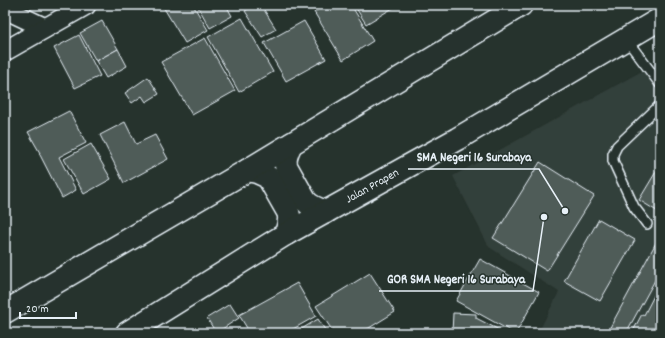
<svg xmlns="http://www.w3.org/2000/svg" width="665" height="338" viewBox="0 0 665 338" font-family="Dekko,sans-serif">
	<style>
		.built { fill: #333f3a }
		.building { fill: #505c59; stroke: #e8f1f8 }
		.lines { fill: none; stroke-linecap: round; stroke-linejoin: round }
		.lane-casing { stroke: #e8f1f8; stroke-width: 12 }
		.street-casing { stroke: #e8f1f8; stroke-width: 22 }
		.primary-casing { stroke: #e8f1f8; stroke-width: 25 }
		.lane { stroke: #26332d; stroke-width: 9 }
		.street { stroke: #26332d; stroke-width: 19 }
		.primary { stroke: #26332d; stroke-width: 22 }
		.labels { text-anchor: middle; dominant-baseline: central; stroke-width: 3; stroke-linejoin: round; paint-order: stroke }
		.street-label { font-size: 12px; fill: #e8f1f8; stroke: #26332d }
		.leader { fill: none; stroke: #e8f1f8; stroke-width: 1.5 }
		.callout-dot { fill: #e8f1f8; stroke: #26332d; stroke-width: 1.5 }
		.callout-label { font-size: 13px; text-anchor: middle; font-weight: bold; fill: #e8f1f8; stroke: #26332d; stroke-width: 3; stroke-linejoin: round; paint-order: stroke }
	</style>
	<rect width="100%" height="100%" fill="#26332d"/>
	<filter id="ink" filterUnits="userSpaceOnUse"><feTurbulence type="fractalNoise" baseFrequency=".025" numOctaves="2"/><feDisplacementMap in="SourceGraphic" scale="8" xChannelSelector="R" yChannelSelector="G"/><feConvolveMatrix kernelMatrix="1 2 1 2 8 2 1 2 1" color-interpolation-filters="sRGB"/></filter>
	<g filter="url(#ink)">
		<path class="built" d="M660,61V333H538L559,292L489,247L453,176Z"/>
		<g class="building">
			<path d="M162,5H193L208,30L185,43Z"/>
			<path d="M197,5H226L232,16L210,28Z"/>
			<path d="M254,5H261L276,29L262,37L245,11Z"/>
			<path d="M325,5H351L373,41L343,60L314,12Z"/>
			<path d="M354,5H398L366,24Z"/>
			<path d="M242,18L273,72L239,92L208,37Z"/>
			<path d="M102,21L118,49L96,61L80,33Z"/>
			<path d="M304,21L326,59L286,81L264,43Z"/>
			<path d="M79,35L100,76L75,88L54,48Z"/>
			<path d="M205,38L235,91L192,115L161,62Z"/>
			<path d="M118,49L127,66L106,78L96,61Z"/>
			<path d="M148,77L159,94L146,102L142,96L132,103L125,93Z"/>
			<path d="M69,111L86,143L59,157L76,190L62,198L39,153H40L28,132Z"/>
			<path d="M125,122L136,144L155,135L168,159L124,183L100,135Z"/>
			<path d="M91,144L111,179L84,194L64,159Z"/>
			<path d="M540,162L594,196L547,271L493,238Z"/>
			<path d="M660,165V213L639,200Z"/>
			<path d="M599,219L635,240L600,301L564,281Z"/>
			<path d="M658,239L660,240V271L626,333H607Z"/>
			<path d="M480,259L539,292L516,333H514L456,301Z"/>
			<path d="M370,273L395,312L361,333H334L316,306Z"/>
			<path d="M297,283L316,316L286,333H250L239,315Z"/>
			<path d="M660,284V333H632L642,314L644,315Z"/>
			<path d="M230,304L239,318L216,333L207,318Z"/>
			<path d="M453,313L476,314V318L505,333H452Z"/>
			<path d="M318,319L327,333H295Z"/>
		</g>
		<g class="lines">
			<g class="lane-casing">
				<g id="lane">
					<path d="M626,39L660,84"/>
					<path d="M647,224L634,207L613,161V154L617,146L660,105"/>
				</g>
			</g>
			<g class="street-casing">
				<g id="street">
					<path d="M5,9L45,28"/>
					<path d="M5,51L86,5"/>
				</g>
			</g>
			<g class="primary-casing">
				<g id="primary">
					<path d="M291,144C288,151 283,160 287,168L305,200C310,207 318,209 326,212"/>
					<path d="M248,170L257,172L268,177L288,212C291,220 288,226 286,234"/>
					<path d="M5,312L248,170L521,5"/>
					<path id="s1" d="M127,333L286,234L457,139L660,19"/>
				</g>
			</g>
			<use href="#lane" class="lane"/>
			<use href="#street" class="street"/>
			<use href="#primary" class="primary"/>
		</g>
	</g>
	<g class="labels">
		<g class="street-label">
			<text stroke="none"><textPath href="#s1" startOffset="286">Jalan Prapen</textPath></text>
		</g>
	</g>
	<path class="leader" d="M565 211L539 169H408M544 217L533 291H379"/>
	<g class="callout-dot">
		<circle cx="565" cy="211" r="4"/>
		<circle cx="544" cy="217" r="4"/>
	</g>
	<g class="callout-label">
		<text x="474" y="161">SMA Negeri 16 Surabaya</text>
		<text x="456" y="283">GOR SMA Negeri 16 Surabaya</text>
	</g>
	<rect width="665" height="338" fill="none" stroke="#26332d" stroke-width="20"/>
	<rect x="10" y="10" width="645" height="318" fill="none" stroke="#e8f1f8" stroke-width="1.5" filter="url(#ink)"/>
	<path d="M20 312v6h56v-6" fill="none" stroke="#e8f1f8" stroke-width="2"/>
	<text x="26" y="312" font-size="12" fill="#e8f1f8" stroke="#26332d" stroke-width="3" paint-order="stroke">20 m</text>
</svg>
